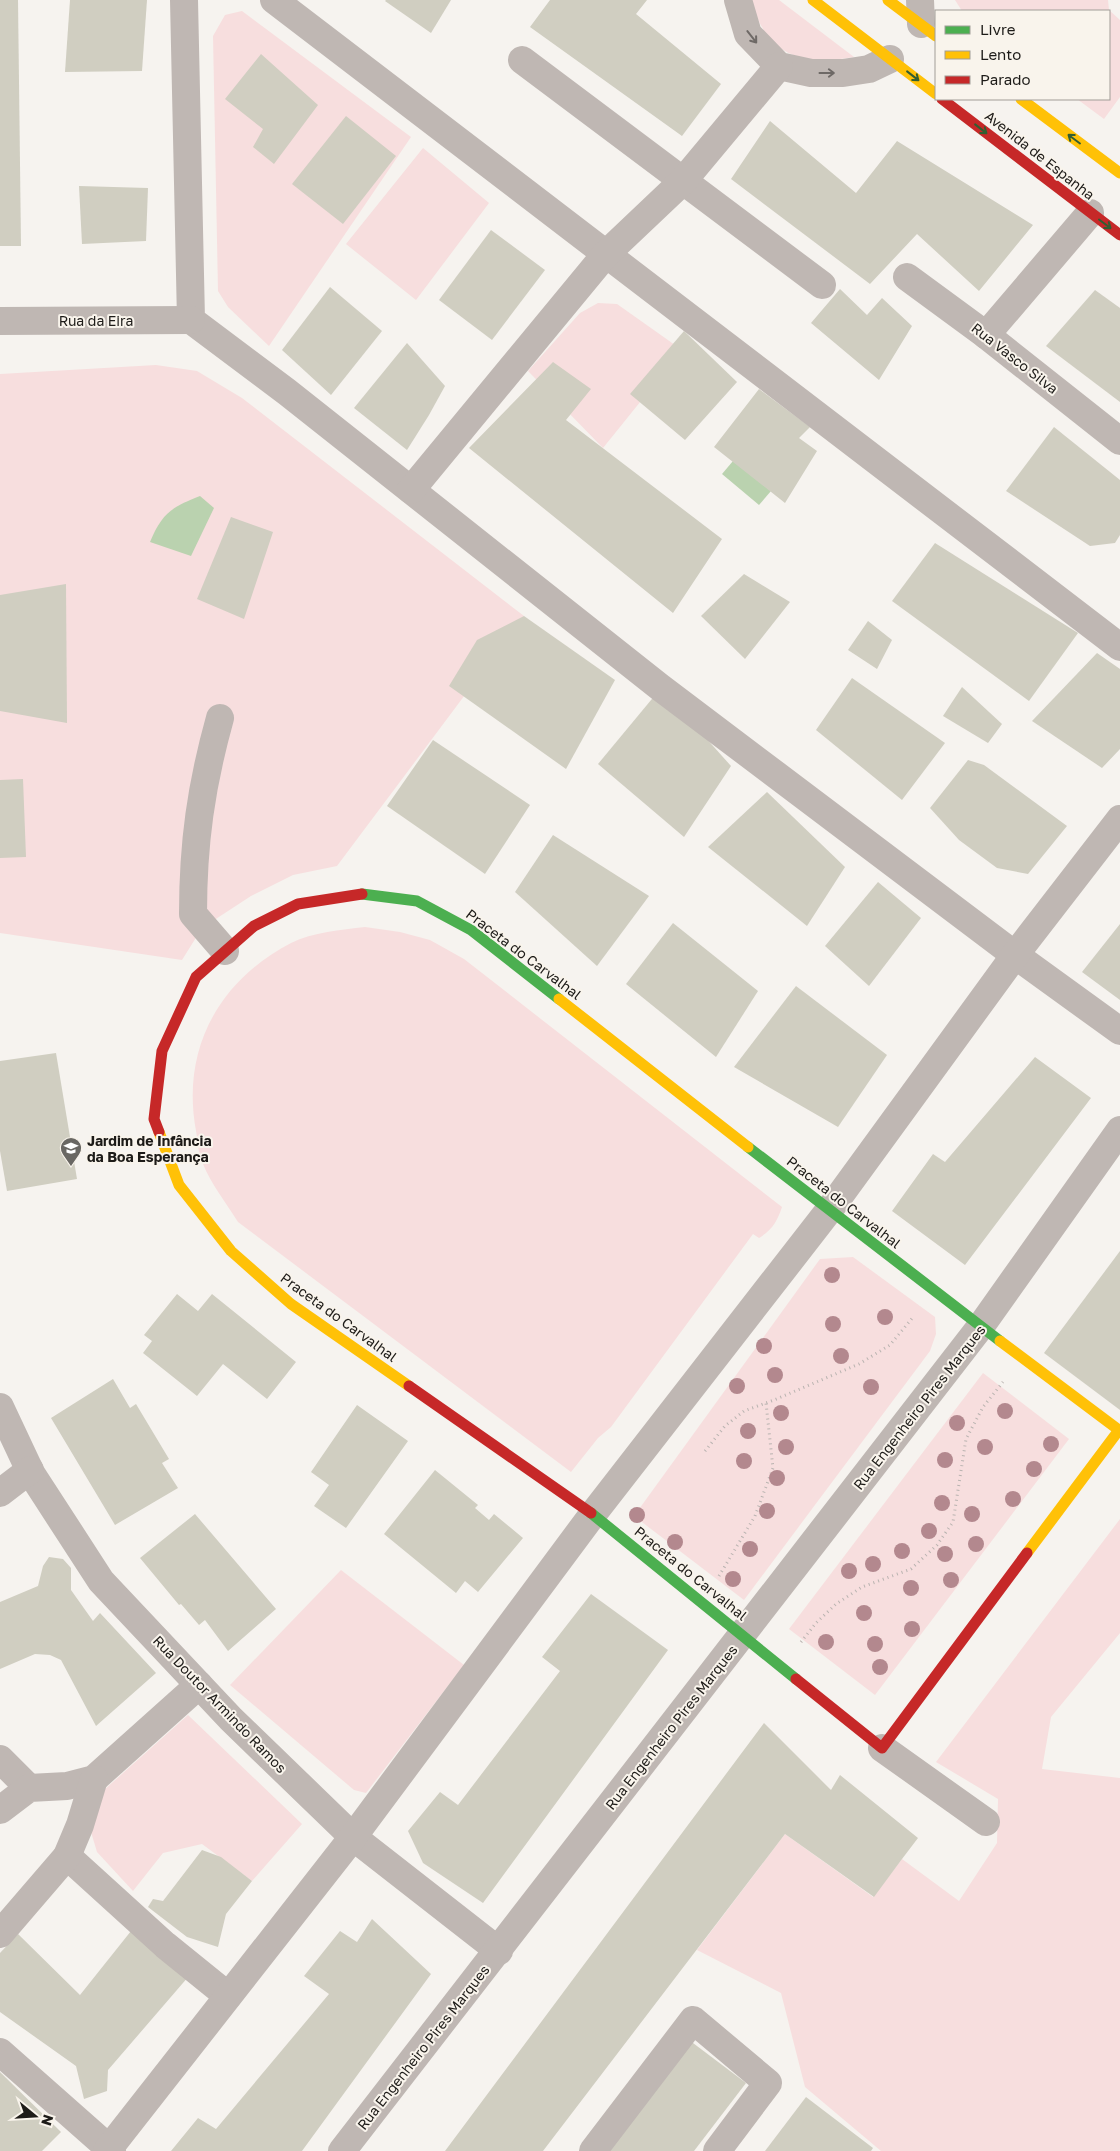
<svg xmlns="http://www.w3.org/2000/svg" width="1120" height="2151" viewBox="0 0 1120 2151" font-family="'Golos Text',sans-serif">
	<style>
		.green { fill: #f7dede }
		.water { fill: #bad2af }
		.building { fill: #d0cec1 }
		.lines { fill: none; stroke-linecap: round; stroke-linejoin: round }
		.path { stroke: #b9b3b0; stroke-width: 3; stroke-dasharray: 1 4; stroke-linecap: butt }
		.street { stroke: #bfb7b3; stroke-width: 28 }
		.fast { stroke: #4caf50; stroke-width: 11 }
		.slow { stroke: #ffc107; stroke-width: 11 }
		.jam { stroke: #c62828; stroke-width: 11 }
		.tree { fill: #b3888e }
		.oneway { stroke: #6e6966 }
		.oneway2 { stroke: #325e31 }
		.labels { text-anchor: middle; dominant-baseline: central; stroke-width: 4; stroke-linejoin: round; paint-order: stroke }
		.street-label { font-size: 14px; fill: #1d1b18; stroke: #f9f4ec }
		.poi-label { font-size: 14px; font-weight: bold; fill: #1d1b18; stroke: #f9f4ec; text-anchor: start }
	</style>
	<rect width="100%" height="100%" fill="#f6f3ef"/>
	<g class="green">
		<path d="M751,0H779L854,57C801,67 766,55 751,0Z"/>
		<path d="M955,0H1108L1109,10L1120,20V97L1104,119L1077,99H1109V11H962Z"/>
		<path d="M242,11L411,137L269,346L228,307L218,291L213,36L225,15Z"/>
		<path d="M423,148L489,203L416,300L346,244Z"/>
		<path d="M598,303L617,304L682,350L603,448L528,371L580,313Z"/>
		<path d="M156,365L197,371L242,398L524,616L337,866L293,875L251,896L202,928L182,960L0,933V374Z"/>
		<path d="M365,927L400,932L430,940L464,959L782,1207C777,1222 772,1230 759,1238L753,1234L611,1427L598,1438L571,1472L238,1222C227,1204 211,1184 203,1164C198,1155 198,1141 196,1131C181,1050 218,981 291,943C313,932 341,930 365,927Z"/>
		<path d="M853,1257L935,1317L936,1334L930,1351L744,1600L634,1516L820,1259Z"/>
		<path d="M983,1373L1069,1439L875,1695L789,1629Z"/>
		<path d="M1120,1519V1633L1051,1717L1042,1769L1120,1778V2151H881L805,2087L781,1993L697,1950L785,1834L873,1897L902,1859L959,1901L997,1843L998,1799L936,1762Z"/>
		<path d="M341,1570L464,1665L366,1793L354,1790L230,1685Z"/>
		<path d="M188,1715L302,1824L252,1881L202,1844L163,1853L133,1891L97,1852L91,1832L104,1790Z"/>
	</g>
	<g class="water">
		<path d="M733,461L771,491L759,505L722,474Z"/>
		<path d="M200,496L214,508L191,556L150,542C162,513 172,507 200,496Z"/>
	</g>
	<g class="building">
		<path d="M0,0H18L21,246H0Z"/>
		<path d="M70,0H147L142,71L65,72Z"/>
		<path d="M386,0H451L431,33L385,1Z"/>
		<path d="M550,0H647L636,14L721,84L682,136L530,27Z"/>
		<path d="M261,54L318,105L274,164L253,147L263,129L225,99Z"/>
		<path d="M346,116L396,156L343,224L292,184Z"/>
		<path d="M770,121L856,193L897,141L1033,225L979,291L917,234L870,284L731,179Z"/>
		<path d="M79,186L148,188L146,241L82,244Z"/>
		<path d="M491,230L545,270L492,340L439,300Z"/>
		<path d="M330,287L382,331L331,395L282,350Z"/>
		<path d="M840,289L867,315L882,298L912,326L879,380L811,323Z"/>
		<path d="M1095,290L1120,308V402L1046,346Z"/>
		<path d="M684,331L737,382L685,440L630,394Z"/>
		<path d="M407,343L445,386L429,415L407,450L354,408Z"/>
		<path d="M553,362L591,389L566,420L722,539L673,613L469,448Z"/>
		<path d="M759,389L810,427L799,438L817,451L785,503L714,447Z"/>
		<path d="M1054,427L1120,480V535L1115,543L1090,546L1006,491Z"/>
		<path d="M231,517L273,532L244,619L197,599Z"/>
		<path d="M935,543L1078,633L1029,701L892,601Z"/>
		<path d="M744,574L790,602L745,659L701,616Z"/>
		<path d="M66,584L67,723L0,711V595Z"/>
		<path d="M524,616L615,680L566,769L449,686L477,640Z"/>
		<path d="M868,621L892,640L877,669L848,650Z"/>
		<path d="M1097,653L1120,669V749L1102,768L1032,721Z"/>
		<path d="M852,678L945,743L902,800L816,730Z"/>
		<path d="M962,687L1002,724L988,743L943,716Z"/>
		<path d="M661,688L731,766L684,837L598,764Z"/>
		<path d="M433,740L530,805L485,874L387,806Z"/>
		<path d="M968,760L984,765L1067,826L1028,874L997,868L959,840L930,808Z"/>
		<path d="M23,779L26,857L0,858V780Z"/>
		<path d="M767,792L845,867L807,926L708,847Z"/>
		<path d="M553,835L649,896L597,966L515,892Z"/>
		<path d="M878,882L921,918L869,986L825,946Z"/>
		<path d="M673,923L758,991L716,1057L626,984Z"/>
		<path d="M1120,924V1000L1082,972Z"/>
		<path d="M796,986L887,1055L838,1127L734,1067Z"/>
		<path d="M56,1053L77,1179L7,1191L0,1151V1061Z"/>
		<path d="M1035,1057L1091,1098L965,1265L892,1211L933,1154L945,1162Z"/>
		<path d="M1120,1251V1410L1044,1353Z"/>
		<path d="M177,1294L198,1311L212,1294L296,1362L267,1399L223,1364L197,1396L143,1353L152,1341L144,1335Z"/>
		<path d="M113,1379L130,1408L136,1404L169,1459L162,1463L178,1488L115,1525L51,1418Z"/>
		<path d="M357,1405L408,1441L346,1528L314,1506L329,1485L311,1472Z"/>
		<path d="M435,1470L478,1505L475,1508L489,1520L494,1514L523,1538L478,1592L465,1581L456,1593L384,1534Z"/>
		<path d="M195,1514L276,1609L228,1651L205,1620L199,1625L181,1604L179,1605L140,1558Z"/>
		<path d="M49,1557L63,1559L71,1568V1590L93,1621L100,1613L156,1673L96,1726L61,1660L50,1655L35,1654L0,1669V1602L38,1586L43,1566Z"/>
		<path d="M591,1594L668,1650L483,1903L423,1863L408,1831L440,1792L458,1805L560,1671L542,1657Z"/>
		<path d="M764,1723L831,1790L840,1775L918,1838L902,1859L874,1897L785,1834L543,2151H445Z"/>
		<path d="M202,1850L221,1857L252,1881L226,1914L218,1947L187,1937L148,1907L153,1899L163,1901Z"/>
		<path d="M372,1919L431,1974L302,2151H171L198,2118L216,2129L329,1994L304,1976L340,1931L357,1942Z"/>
		<path d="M139,1921L195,1969L108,2070L107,2091L84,2099L76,2066L0,2012V1953L18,1934L80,1995Z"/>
		<path d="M689,2040L746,2083L694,2151H604Z"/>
		<path d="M0,2072L61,2132L42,2151H0Z"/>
		<path d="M806,2097L873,2148L871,2151H765Z"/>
	</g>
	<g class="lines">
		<g class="path">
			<path d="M705,1451L725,1426L744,1411L774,1400L859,1364L890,1345L914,1316"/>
			<path d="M719,1576L755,1516L773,1468L766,1403"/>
			<path d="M801,1642L816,1623L836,1604L862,1587L911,1569L937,1545L953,1522L966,1439L983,1407L1003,1382"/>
		</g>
		<g class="street">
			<path d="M184,0L191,320L287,392L661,688L1015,955L1120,1031"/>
			<path d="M274,0L1120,647"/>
			<path d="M738,0L748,34L779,66L811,73H843L869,69L890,59"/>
			<path d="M920,0L921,24"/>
			<path d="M522,60L822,285"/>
			<path d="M907,277L986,335L1120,441"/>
			<path d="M0,321L191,320"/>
			<path d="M986,335L1090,213"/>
			<path d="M411,490L605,255L683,181L779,66"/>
			<path d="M220,718C201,786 193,843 193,914L225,951"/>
			<path d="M0,1407L31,1473L101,1581L231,1719L353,1837L499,1951"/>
			<path d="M0,1493L30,1470"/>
			<path d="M882,1748L986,1822"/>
			<path d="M0,1759L29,1788"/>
			<path d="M0,1810L29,1788L67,1786L94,1779L199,1685"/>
			<path d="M67,1856L165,1945L228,1996"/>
			<path d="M0,1934L67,1856L80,1825L94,1779"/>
			<path d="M0,2052L112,2151"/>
			<path d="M107,2151L353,1837L593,1514L830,1209L1015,955L1120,819"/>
			<path d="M342,2151L981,1326L1120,1130"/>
			<path d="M593,2151L693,2020L768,2083L717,2151"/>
		</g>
		<g class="fast">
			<path d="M362,894L417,901L471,930L559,999"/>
			<path d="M748,1147L1000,1341"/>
			<path d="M591,1513L796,1679"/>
		</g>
		<g class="slow">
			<path d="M813,0L936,94"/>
			<path d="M888,0L936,36"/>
			<path d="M1021,99L1120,173"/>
			<path d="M559,999L748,1147"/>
			<path d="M159,1132L179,1185L231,1251L291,1304L409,1386"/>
			<path d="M1000,1341L1119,1430L1027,1553"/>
		</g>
		<g class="jam">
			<path d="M942,99L1120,235"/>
			<path d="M159,1132L154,1119L162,1051L196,977L254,926L298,904L362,894"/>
			<path d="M409,1386L591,1513"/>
			<path d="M796,1679L882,1748L1027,1553"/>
		</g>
	</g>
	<g class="tree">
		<circle cx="832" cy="1275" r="8"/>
		<circle cx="885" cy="1317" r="8"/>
		<circle cx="833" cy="1324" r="8"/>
		<circle cx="764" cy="1346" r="8"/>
		<circle cx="841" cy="1356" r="8"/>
		<circle cx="775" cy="1375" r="8"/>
		<circle cx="737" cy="1386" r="8"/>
		<circle cx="871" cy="1387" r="8"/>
		<circle cx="1005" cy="1411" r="8"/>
		<circle cx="781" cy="1413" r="8"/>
		<circle cx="957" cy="1423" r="8"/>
		<circle cx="748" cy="1431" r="8"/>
		<circle cx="1051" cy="1444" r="8"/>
		<circle cx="786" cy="1447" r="8"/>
		<circle cx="985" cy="1447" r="8"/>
		<circle cx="945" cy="1460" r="8"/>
		<circle cx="744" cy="1461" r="8"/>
		<circle cx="1034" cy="1469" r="8"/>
		<circle cx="777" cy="1478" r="8"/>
		<circle cx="1013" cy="1499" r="8"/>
		<circle cx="942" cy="1503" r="8"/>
		<circle cx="767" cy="1511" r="8"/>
		<circle cx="972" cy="1514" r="8"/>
		<circle cx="637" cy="1515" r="8"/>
		<circle cx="929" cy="1531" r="8"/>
		<circle cx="675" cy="1542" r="8"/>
		<circle cx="976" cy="1544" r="8"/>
		<circle cx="750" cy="1549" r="8"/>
		<circle cx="902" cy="1551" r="8"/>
		<circle cx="945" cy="1554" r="8"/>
		<circle cx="873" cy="1564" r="8"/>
		<circle cx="849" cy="1571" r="8"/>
		<circle cx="733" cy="1579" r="8"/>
		<circle cx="951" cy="1580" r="8"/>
		<circle cx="911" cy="1588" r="8"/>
		<circle cx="864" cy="1613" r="8"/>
		<circle cx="912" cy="1629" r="8"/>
		<circle cx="826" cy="1642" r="8"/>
		<circle cx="875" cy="1644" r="8"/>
		<circle cx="880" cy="1667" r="8"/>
	</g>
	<defs><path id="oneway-shaft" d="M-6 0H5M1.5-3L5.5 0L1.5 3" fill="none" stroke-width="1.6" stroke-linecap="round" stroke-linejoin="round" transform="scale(1.25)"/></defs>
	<g class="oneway">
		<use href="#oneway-shaft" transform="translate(752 37) rotate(52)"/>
		<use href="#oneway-shaft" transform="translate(827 73)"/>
	</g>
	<g class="oneway2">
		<use href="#oneway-shaft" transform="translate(913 76) rotate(38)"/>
		<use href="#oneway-shaft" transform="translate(981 129) rotate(38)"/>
		<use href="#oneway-shaft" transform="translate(1074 139) rotate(-143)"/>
		<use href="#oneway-shaft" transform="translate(1105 224) rotate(37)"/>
	</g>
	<defs>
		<g id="school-pin" transform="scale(1.125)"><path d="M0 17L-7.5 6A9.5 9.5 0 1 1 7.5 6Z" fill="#696763" stroke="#f9f4ec"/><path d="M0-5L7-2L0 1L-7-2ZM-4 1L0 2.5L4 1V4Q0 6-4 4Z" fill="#fff"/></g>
	</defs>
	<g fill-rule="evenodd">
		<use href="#school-pin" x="71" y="1148"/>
	</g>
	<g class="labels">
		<g class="street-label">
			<text transform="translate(1040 155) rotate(38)">Avenida de Espanha</text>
			<text x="96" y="320">Rua da Eira</text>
			<text transform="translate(1015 358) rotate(38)">Rua Vasco Silva</text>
			<text transform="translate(524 954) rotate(37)">Praceta do Carvalhal</text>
			<text transform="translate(844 1202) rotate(38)">Praceta do Carvalhal</text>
			<text transform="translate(339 1317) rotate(36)">Praceta do Carvalhal</text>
			<text transform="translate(919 1407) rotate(-52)">Rua Engenheiro Pires Marques</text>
			<text transform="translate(691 1573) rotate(39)">Praceta do Carvalhal</text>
			<text transform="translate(220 1704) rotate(46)">Rua Doutor Armindo Ramos</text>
			<text transform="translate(671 1727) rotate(-52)">Rua Engenheiro Pires Marques</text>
			<text transform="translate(423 2047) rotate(-52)">Rua Engenheiro Pires Marques</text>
		</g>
		<g class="poi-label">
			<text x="87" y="1140">Jardim de Infância<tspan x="87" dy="16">da Boa Esperança</tspan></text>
		</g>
	</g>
	<rect x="935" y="10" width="175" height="90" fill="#f9f4ec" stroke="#a19d97"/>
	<rect x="945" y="26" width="25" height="8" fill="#4caf50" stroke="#a19d97"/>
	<text x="980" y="35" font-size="15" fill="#1d1b18">Livre</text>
	<rect x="945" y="51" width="25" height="8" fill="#ffc107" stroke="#a19d97"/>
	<text x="980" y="60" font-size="15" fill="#1d1b18">Lento</text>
	<rect x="945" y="76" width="25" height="8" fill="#c62828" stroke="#a19d97"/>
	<text x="980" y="85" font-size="15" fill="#1d1b18">Parado</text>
	<g transform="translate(35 2116) rotate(108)" stroke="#f9f4ec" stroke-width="4" paint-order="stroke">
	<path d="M0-4L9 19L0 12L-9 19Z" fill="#1d1b18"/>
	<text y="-8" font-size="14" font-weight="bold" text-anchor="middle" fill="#1d1b18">N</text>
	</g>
</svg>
